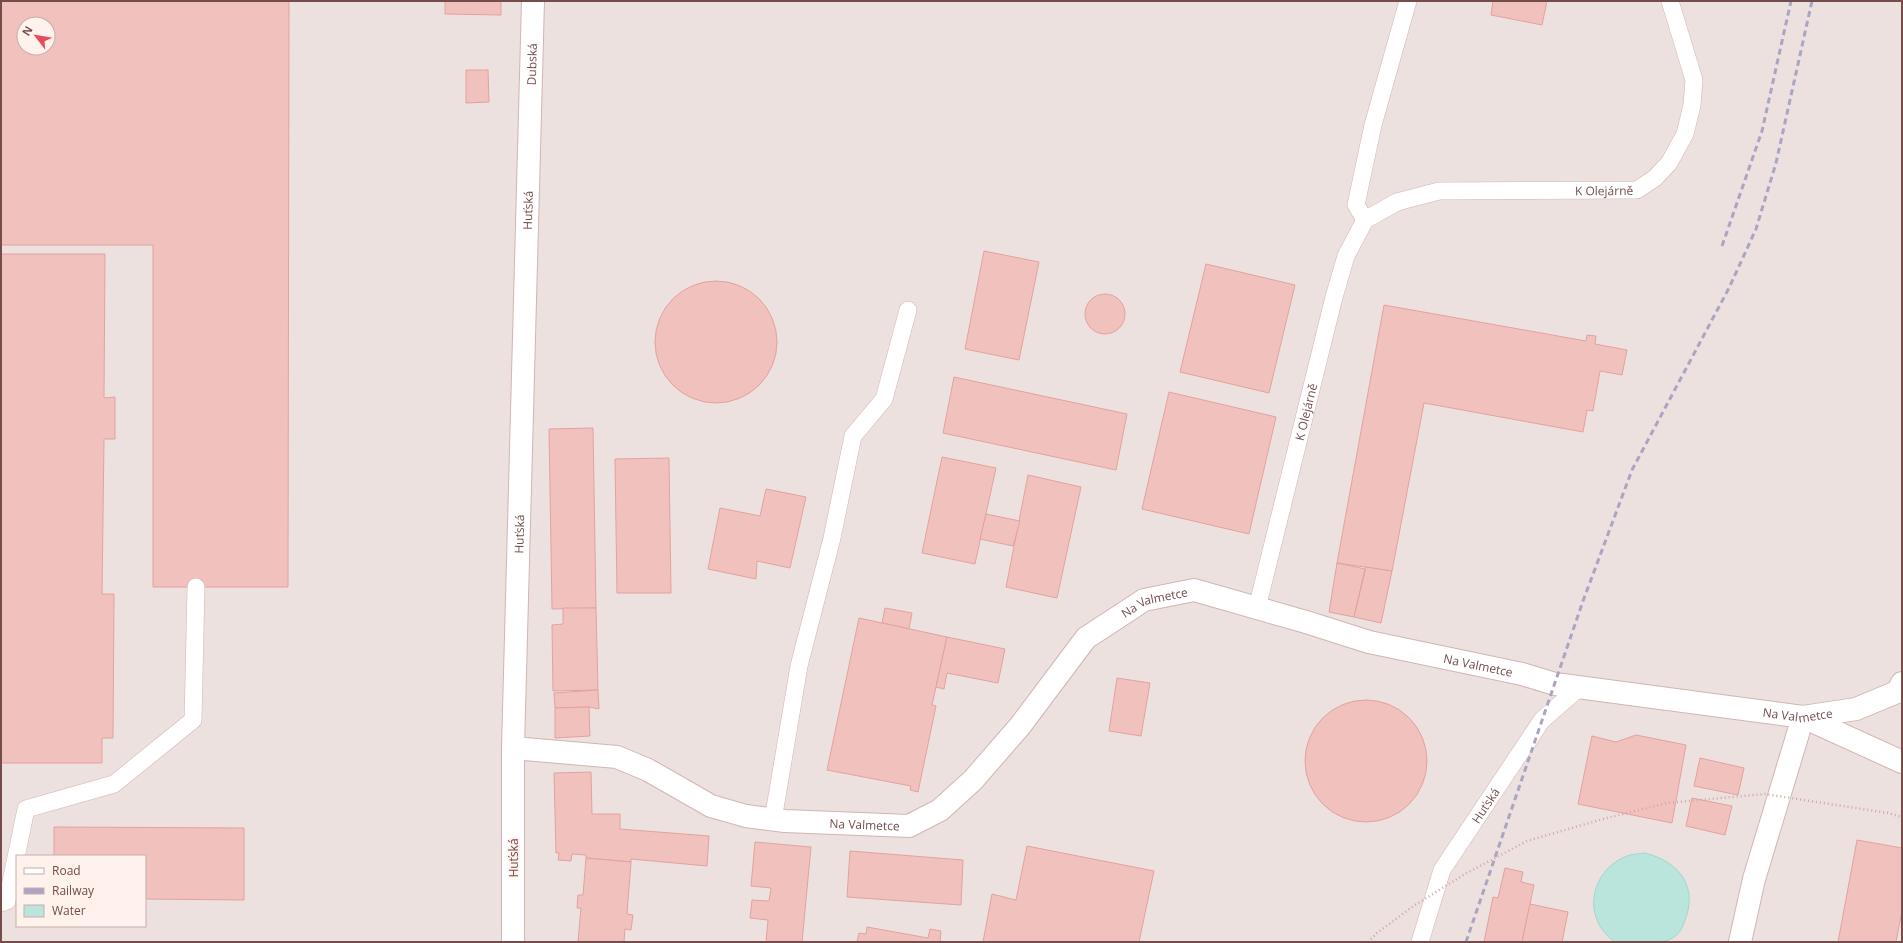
<svg xmlns="http://www.w3.org/2000/svg" width="1903" height="943" viewBox="0 0 1903 943" font-family="'Open Sans',sans-serif">
	<style>
		.industrial { fill: #ece1df; fill-rule: evenodd }
		.water { fill: #bae5dd; stroke: #a1d7cd }
		.building { fill: #f1c1be; stroke: #e3a29e; fill-rule: evenodd }
		.lines { fill: none; stroke-linecap: round; stroke-linejoin: round }
		.service-casing { stroke: #d2b5b1; stroke-width: 18 }
		.minor-casing { stroke: #d2b5b1; stroke-width: 24 }
		.service { stroke: #fff; stroke-width: 17 }
		.minor { stroke: #fff; stroke-width: 22 }
		.rail { stroke: #aba4c5; stroke-width: 3; stroke-dasharray: 6 4; stroke-linecap: butt }
		.path-bridge { stroke: #d6a4a1; stroke-width: 2.5; stroke-dasharray: 1 3; stroke-linecap: butt }
		.labels { text-anchor: middle; dominant-baseline: central; stroke-width: 3.5; stroke-linejoin: round; paint-order: stroke }
		.street-label { font-size: 12px; fill: #744c4b; stroke: #fff1ec }
	</style>
	<rect width="100%" height="100%" fill="#fcece5"/>
	<path class="industrial" d="M1,1H1902V942H1ZM24,24H48V48H24ZM17,856H145V926H17Z"/>
	<path class="water" d="M1645,853C1680,862 1699,887 1684,923C1678,940 1666,942 1650,942C1640,942 1627,943 1617,942C1611,941 1605,933 1601,928C1584,901 1598,867 1627,856C1632,854 1639,854 1645,853Z"/>
	<g class="building">
		<path d="M1,1H289L288,587H153V245H1ZM24,24H48V48H24Z"/>
		<path d="M445,1H501V15L445,14Z"/>
		<path d="M1493,1H1547L1542,25L1491,15Z"/>
		<path d="M466,70H488L489,102L466,103Z"/>
		<path d="M984,251L1039,262L1019,360L965,349Z"/>
		<path d="M1,254H105L104,398L115,397V439H104L102,594H114L113,738H102V763H1Z"/>
		<path d="M1206,264L1295,285L1269,393L1180,372Z"/>
		<circle cx="716" cy="342" r="61"/>
		<circle cx="1105" cy="314" r="20"/>
		<path d="M1384,305L1586,341L1587,335L1596,336L1595,344L1627,350L1622,375L1600,371L1593,411L1587,410L1583,432L1424,403L1392,571L1337,563Z"/>
		<path d="M954,377L1127,414L1116,470L943,433Z"/>
		<path d="M1169,392L1276,417L1249,534L1142,509Z"/>
		<path d="M593,428L596,608L552,609L549,429Z"/>
		<path d="M942,457L996,468L975,564L922,553Z"/>
		<path d="M669,458L671,593H617L615,459Z"/>
		<path d="M1028,475L1081,487L1057,598L1006,587Z"/>
		<path d="M766,489L806,497L790,568L757,561L756,579L708,569L720,508L760,516Z"/>
		<path d="M986,514L1020,521L1013,546L980,539Z"/>
		<path d="M1337,563L1365,569L1354,617L1329,612Z"/>
		<path d="M1366,567L1392,571L1381,623L1354,617Z"/>
		<path d="M563,608H596L598,690L553,691L552,625L563,624Z"/>
		<path d="M885,608L912,613L909,629L882,623Z"/>
		<path d="M859,618L947,637L932,705L936,706L918,792L910,790L911,786L827,770Z"/>
		<path d="M947,637L1005,649L998,683L947,673L944,689L936,687Z"/>
		<path d="M1117,678L1150,683L1141,736L1109,731Z"/>
		<path d="M598,690L599,709L589,707L555,708L554,693Z"/>
		<circle cx="1366" cy="761" r="61"/>
		<path d="M589,707L590,736L555,738V708Z"/>
		<path d="M1636,735L1686,745L1672,823L1578,804L1592,736L1616,742Z"/>
		<path d="M1700,758L1744,768L1738,795L1694,786Z"/>
		<path d="M591,772L592,814H620V829L709,836L707,866L631,859V862L586,858V855L572,854L571,861L558,860L559,853H556L554,773Z"/>
		<path d="M1692,798L1732,806L1725,835L1686,826Z"/>
		<path d="M54,827L244,828V900L145,899V856H54Z"/>
		<path d="M1857,840L1902,848V911L1896,942H1838Z"/>
		<path d="M755,842L811,847L802,942H766L768,920L750,918L752,900L769,901L771,888L751,886Z"/>
		<path d="M1027,846L1154,871L1139,942H983L992,894L1016,900Z"/>
		<path d="M850,851L963,860L961,905L847,897Z"/>
		<path d="M586,858L631,862L627,914L633,915L631,930L625,929L624,942H578L581,908H577L578,895H583Z"/>
		<path d="M1505,868L1523,872L1521,882L1534,885L1522,942H1484L1493,897L1498,898Z"/>
		<path d="M1530,904L1568,912L1562,942H1522Z"/>
		<path d="M867,927L928,938L930,929L941,931L940,941L946,942H857L859,933L866,934Z"/>
	</g>
	<g class="lines">
		<g class="service-casing">
			<g id="service">
				<path d="M1365,220L1356,205L1373,125L1408,1"/>
				<path id="s1" d="M1257,608L1334,297L1346,256L1365,220L1397,202L1439,191L1637,190L1655,178L1669,163L1685,134L1692,105L1694,80L1670,1"/>
				<path d="M773,820L799,666L832,538L853,436L884,399L908,310"/>
				<path d="M1,903L7,901L26,809L114,784L193,720L196,587"/>
				<path id="s2" d="M1420,942L1442,870L1542,720L1580,687"/>
			</g>
		</g>
		<g class="minor-casing">
			<g id="minor">
				<path id="s3" d="M513,748L617,757L648,770L711,806L746,816L785,821L909,826L940,810L973,780L1020,726L1086,638L1144,600L1194,590L1306,622L1369,642L1522,674L1555,684L1803,717L1856,709L1897,692L1902,683"/>
				<path id="s4" d="M513,942V748L533,1"/>
				<path d="M1740,942L1754,879L1803,717L1902,762"/>
			</g>
		</g>
		<use href="#service" class="service"/>
		<use href="#minor" class="minor"/>
		<g class="rail">
			<path d="M1722,246L1762,131L1791,1"/>
			<path d="M1466,942L1583,601L1632,470L1729,288L1756,229L1776,163L1812,1"/>
		</g>
		<path class="path-bridge" d="M1368,942L1377,933L1415,905L1465,874L1527,841L1603,819L1667,803L1765,794L1888,813L1902,817"/>
	</g>
	<g class="labels">
		<g class="street-label">
			<text stroke="none"><textPath href="#s4" startOffset="878">Dubská</textPath></text>
			<text stroke="none"><textPath href="#s1" startOffset="649">K Olejárně</textPath></text>
			<text stroke="none"><textPath href="#s4" startOffset="732">Huťská</textPath></text>
			<text stroke="none"><textPath href="#s1" startOffset="202">K Olejárně</textPath></text>
			<text stroke="none"><textPath href="#s4" startOffset="408">Huťská</textPath></text>
			<text stroke="none"><textPath href="#s3" startOffset="750">Na Valmetce</textPath></text>
			<text stroke="none"><textPath href="#s3" startOffset="1086">Na Valmetce</textPath></text>
			<text stroke="none"><textPath href="#s3" startOffset="1410">Na Valmetce</textPath></text>
			<text stroke="none"><textPath href="#s2" startOffset="153">Huťská</textPath></text>
			<text stroke="none"><textPath href="#s3" startOffset="366">Na Valmetce</textPath></text>
			<text transform="translate(513 858) rotate(-90)">Huťská</text>
		</g>
	</g>
	<rect width="1903" height="943" fill="none" stroke="#744c4b" stroke-width="4"/>
	<rect x="16" y="855" width="130" height="72" fill="#fff1ec" stroke="#c7afac"/>
	<rect x="24" y="868" width="20" height="6" fill="#ffffff" stroke="#c7afac"/>
	<text x="52" y="875" font-size="12" fill="#744c4b">Road</text>
	<rect x="24" y="888" width="20" height="6" fill="#aba4c5" stroke="#c7afac"/>
	<text x="52" y="895" font-size="12" fill="#744c4b">Railway</text>
	<rect x="24" y="905" width="20" height="12" fill="#bae5dd" stroke="#c7afac"/>
	<text x="52" y="915" font-size="12" fill="#744c4b">Water</text>
	<g transform="translate(36 36) rotate(301)"><circle r="19" fill="#fff1ec" stroke="#c7afac"/>
	<path d="M0-3L7 15L0 10L-7 15Z" fill="#e34d5e"/>
	<text y="-6" font-size="11" font-weight="bold" text-anchor="middle" fill="#744c4b">N</text>
	</g>
</svg>
